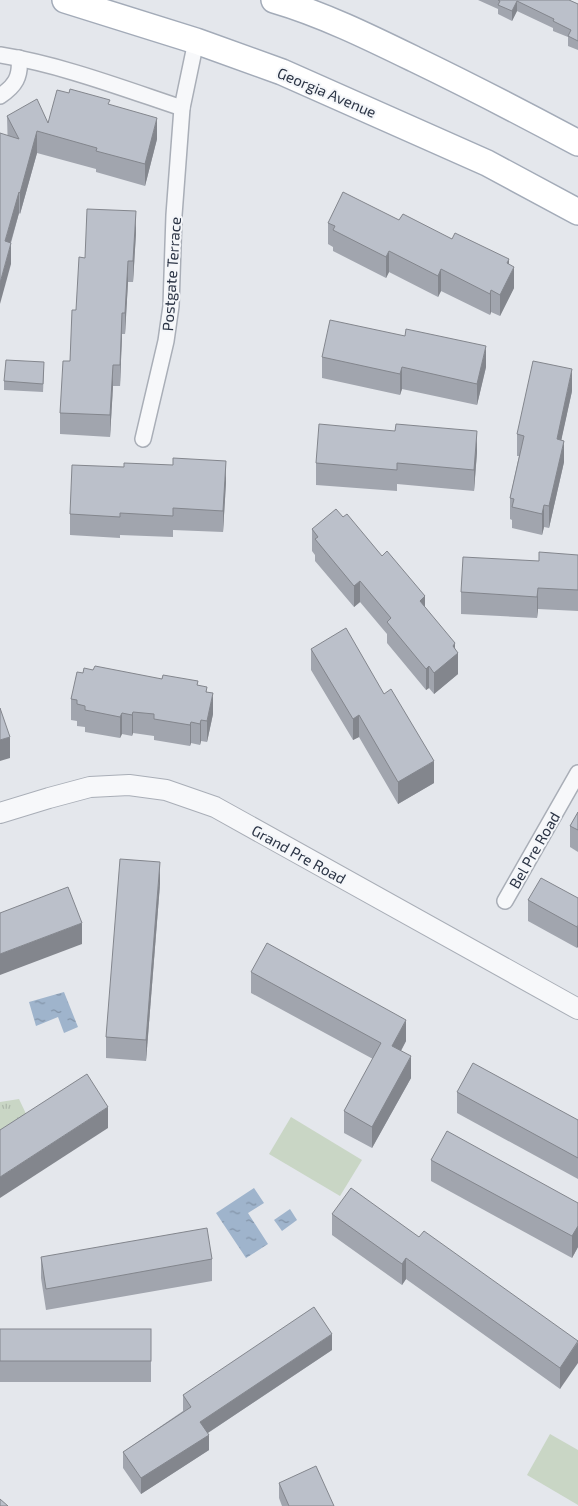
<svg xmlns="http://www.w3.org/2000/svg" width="578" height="1506" viewBox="0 0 578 1506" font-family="'Exo 2',sans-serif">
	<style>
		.grass { fill: url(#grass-tufts) }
		.park { fill: #c9d6c5 }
		.water { fill: url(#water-ripples) }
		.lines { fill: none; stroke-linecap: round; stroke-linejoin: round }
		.minor-casing { stroke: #a9aeb7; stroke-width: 18 }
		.tertiary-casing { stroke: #a9aeb7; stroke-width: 22 }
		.primary-casing { stroke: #a3abb8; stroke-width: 28 }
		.minor { stroke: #f7f8fa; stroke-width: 15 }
		.tertiary { stroke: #f7f8fa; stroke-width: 20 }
		.primary { stroke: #fff; stroke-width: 25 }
		.wall { fill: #a1a5ae }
		.shaded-wall { fill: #83868d }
		.building { fill: #bbc0ca; stroke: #83868d }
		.labels { text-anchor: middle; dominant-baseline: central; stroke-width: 4; stroke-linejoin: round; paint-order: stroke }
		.street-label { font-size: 15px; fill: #2b3445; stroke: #f4f6f9 }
	</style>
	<defs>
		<pattern id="grass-tufts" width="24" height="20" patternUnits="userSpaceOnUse" patternTransform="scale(1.25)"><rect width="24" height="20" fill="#c9d6c5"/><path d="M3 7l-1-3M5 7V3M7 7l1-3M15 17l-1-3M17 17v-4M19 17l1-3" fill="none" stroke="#adb8ab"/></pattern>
		<pattern id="water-ripples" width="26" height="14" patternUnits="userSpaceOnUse" patternTransform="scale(1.25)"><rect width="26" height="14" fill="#9fb4cc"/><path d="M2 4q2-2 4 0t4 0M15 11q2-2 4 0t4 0" fill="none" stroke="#8293a7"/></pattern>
	</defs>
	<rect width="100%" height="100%" fill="#e4e7ec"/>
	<path class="grass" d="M19,1099L29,1120L0,1138V1102Z"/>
	<g class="park">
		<path d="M291,1117L362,1160L340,1196L269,1154Z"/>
		<path d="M550,1434L578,1450V1505L527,1475Z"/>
	</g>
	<g class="water">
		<path d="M64,992L78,1027L64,1033L58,1017L36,1026L29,1002Z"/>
		<path d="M254,1188L264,1203L248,1213L268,1244L246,1258L216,1213Z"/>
		<path d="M290,1209L297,1220L282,1231L274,1220Z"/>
	</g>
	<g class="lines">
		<g class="minor-casing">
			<g id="minor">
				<path d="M0,55C62,65 122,88 182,108"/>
				<path d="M0,96C15,86 21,77 19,58"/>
				<path d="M143,439L166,341L171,306L174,215L182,108L196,41"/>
				<path d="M505,901L578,773"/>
			</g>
		</g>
		<g class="tertiary-casing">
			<path id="tertiary" d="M0,813L49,798L90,787L129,785L166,790L215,807L578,1009"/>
		</g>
		<g class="primary-casing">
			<g id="primary">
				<path d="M65,0L196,41L282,72L487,163L578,212"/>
				<path d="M274,0C322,14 369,37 414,59C470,86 524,114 578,143"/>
			</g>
		</g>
		<use href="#minor" class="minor"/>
		<use href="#tertiary" class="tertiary"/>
		<use href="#primary" class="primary"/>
	</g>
	<g class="wall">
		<path d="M478,0H569L578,4V50L568,46V37L553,31V28L517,11L512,21L498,14V9Z"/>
		<path d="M110,105L157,139L145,186L96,172V169L37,153L20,214L19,213L11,243V264L7,116L48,123Z"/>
		<path d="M399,220L452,239L509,264L514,288L500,316L491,312L490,315L441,291L438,297L389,272L386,278L333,251V247L328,244V223Z"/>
		<path d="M136,233L133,282H128L125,334H122L120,386H113L110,437L60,434V413L70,361L76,310Z"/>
		<path d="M322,357L486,367L477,405L402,389L400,395L322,378Z"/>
		<path d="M44,370L43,392L4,390V381Z"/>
		<path d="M572,391L561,440L564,462L549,528L544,527L542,535L512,528V520L510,519V498L519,456H517V434Z"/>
		<path d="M477,452L474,491L397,484V491L316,485V463Z"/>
		<path d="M226,482L223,532L173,530V537L120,535V538L70,535V514Z"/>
		<path d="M343,517L425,607L455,649L458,674L434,694L429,688L426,690L387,643V634L360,602L354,607L315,561V555L312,551V529Z"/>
		<path d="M578,555V611L538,609L537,618L461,614V592L539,561Z"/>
		<path d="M311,649L434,783L398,804L359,737L353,740L311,670Z"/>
		<path d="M93,670L198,685L207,692L213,714L207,742L201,741L200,745L191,743L190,746L154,740V736L133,733L132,736L122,734L120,738L85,732V727L77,726V721L71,720V699L83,673Z"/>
		<path d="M578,812V852L570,847V826Z"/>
		<path d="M160,884L146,1061L106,1058V1037Z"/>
		<path d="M578,898L577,948L528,921V900Z"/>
		<path d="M251,972L406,1041L401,1051L411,1078L372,1148L344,1133V1111L373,1059L251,993Z"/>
		<path d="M457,1092L578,1120V1179L457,1113Z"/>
		<path d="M431,1160L578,1203V1247L572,1258L431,1181Z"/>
		<path d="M332,1214L419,1237L578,1341L560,1389L406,1279L402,1285L332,1235Z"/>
		<path d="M41,1257L212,1259V1281L46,1310L41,1278Z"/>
		<rect x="0" y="1329" width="151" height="53"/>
		<path d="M332,1350L208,1433L209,1450L141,1494L123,1468V1452L183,1411V1395Z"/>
		<path d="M279,1483L334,1506H282L279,1498Z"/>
	</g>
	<g class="shaded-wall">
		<path d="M517,1V11L512,21V11Z"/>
		<path d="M157,118V139L145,186V164Z"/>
		<path d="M37,131V153L20,214V193Z"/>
		<path d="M19,192V213L5,262V241Z"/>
		<path d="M136,211V233L133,282V261Z"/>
		<path d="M11,243V264L0,304V283Z"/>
		<path d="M389,251V272L386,278V257Z"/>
		<path d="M509,259V277L514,267V288L500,316V295L507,263Z"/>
		<path d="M128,261V282L125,334V313Z"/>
		<path d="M441,269V291L438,297V276Z"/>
		<path d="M491,290V312L490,315V294Z"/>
		<path d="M122,313V334L120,386V365Z"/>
		<path d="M486,346V367L477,405V384Z"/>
		<path d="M113,365V386L110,437V415Z"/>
		<path d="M402,367V389L400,395V374Z"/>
		<path d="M572,369V391L557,460V439Z"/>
		<path d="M477,431V452L474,491V470Z"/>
		<path d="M564,441V462L549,528V506Z"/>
		<path d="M226,461V482L223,532V511Z"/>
		<path d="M544,505V527L542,535V514Z"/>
		<path d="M360,581V602L354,607V586Z"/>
		<path d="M538,588V609L537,618V597Z"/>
		<path d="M425,596V617L420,601Z"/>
		<path d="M455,643V655L458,653V674L434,694V673L453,646Z"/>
		<path d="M429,666V688L426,690V669Z"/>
		<path d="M213,693V714L207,742V721Z"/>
		<path d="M133,712V733L132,736V715Z"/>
		<path d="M122,713V734L120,738V717Z"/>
		<path d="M359,715V737L353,740V719Z"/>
		<path d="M201,720V741L200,745V724Z"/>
		<path d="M191,722V743L190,746V725Z"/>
		<path d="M10,737V758L0,761V740Z"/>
		<path d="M434,761V783L398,804V782Z"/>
		<path d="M160,862V884L146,1061V1040Z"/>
		<path d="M82,923V944L0,975V954Z"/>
		<path d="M578,925V947L577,948V927Z"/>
		<path d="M406,1020V1041L392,1067V1046Z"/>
		<path d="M411,1056V1078L372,1148V1127Z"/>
		<path d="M108,1107V1128L0,1198V1177Z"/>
		<path d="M578,1226V1247L572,1258V1236Z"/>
		<path d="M406,1258V1279L402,1285V1264Z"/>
		<path d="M332,1334V1350L200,1438V1422Z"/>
		<path d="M578,1342V1363L560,1389V1368Z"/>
		<path d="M209,1435V1450L141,1494V1478Z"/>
	</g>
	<g class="building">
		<path d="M498,0H569L578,4V41L568,36L571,30L553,21L554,19L517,1L512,11L498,5L500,1Z"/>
		<path d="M70,89L110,100L108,104L157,118L145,164L96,151L97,148L37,131L20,193L19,192L5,241L11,243L0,283V133L19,139L7,116L37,99L48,123L57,90L69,93Z"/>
		<path d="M343,192L399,220L403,214L452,239L455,233L509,259L507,263L514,267L500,295L491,290L490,294L441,269L438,276L389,251L386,257L333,230L335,226L328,223Z"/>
		<path d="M87,209L136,211L133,261H128L125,313H122L120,365H113L110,415L60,413L63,361H70L72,310H76L79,257L85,258Z"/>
		<path d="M330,320L405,336L406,329L486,346L477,384L402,367L400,374L322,357Z"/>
		<path d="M6,360L44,362L43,384L4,381Z"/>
		<path d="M533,361L572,369L557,439L564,441L549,506L544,505L542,514L512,507L514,499L510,498L524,436L517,434Z"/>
		<path d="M319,424L395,431L396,424L477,431L474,470L397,463V470L316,463Z"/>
		<path d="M173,458L226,461L223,511L173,508V516L120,513V517L70,514L72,465L124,467V463L173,465Z"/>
		<path d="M336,509L343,517L347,514L382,556L387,551L425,596L420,601L455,643L453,646L458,653L434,673L429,666L426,669L387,622L391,618L360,581L354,586L315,539L318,537L312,529Z"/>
		<path d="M539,552L578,555V590L538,588L537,597L461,592L463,557L539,561Z"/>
		<path d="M346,628L384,694L391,689L434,761L398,782L359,715L353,719L311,649Z"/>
		<path d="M95,666L162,679L163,675L198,681L197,685L207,687L206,692L213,693L207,721L201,720L200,724L191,722L190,725L154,719V714L133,712L132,715L122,713L120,717L85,710V706L77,704V700L71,699L77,672L83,673L84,668L93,670Z"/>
		<path d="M0,708L10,737L0,740Z"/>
		<path d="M578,812V830L570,826Z"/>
		<path d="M120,859L160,862L146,1040L106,1037Z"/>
		<path d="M541,878L578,898V925L577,927L528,900Z"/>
		<path d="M68,887L82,923L0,954V913Z"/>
		<path d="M267,943L406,1020L392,1046L411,1056L372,1127L344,1111L381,1043L251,972Z"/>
		<path d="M473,1063L578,1120V1158L457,1092Z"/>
		<path d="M87,1074L108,1107L0,1177V1130Z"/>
		<path d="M447,1131L578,1203V1226L572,1236L431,1160Z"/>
		<path d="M351,1188L419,1237L424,1231L578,1341L560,1368L406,1258L402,1264L332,1214Z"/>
		<path d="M207,1228L212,1259L46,1289L41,1257Z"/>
		<path d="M314,1307L332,1334L200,1422L209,1435L141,1478L123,1452L191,1407L183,1395Z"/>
		<rect x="0" y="1329" width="151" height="32"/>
		<path d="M316,1466L334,1506H289L279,1483Z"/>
		<path d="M0,1499L8,1506H0Z"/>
	</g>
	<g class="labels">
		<g class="street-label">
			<text transform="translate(327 92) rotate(23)">Georgia Avenue</text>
			<text transform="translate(171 274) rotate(-86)">Postgate Terrace</text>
			<text transform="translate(534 850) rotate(-60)">Bel Pre Road</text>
			<text transform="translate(299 854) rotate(29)">Grand Pre Road</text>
		</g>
	</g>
</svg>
